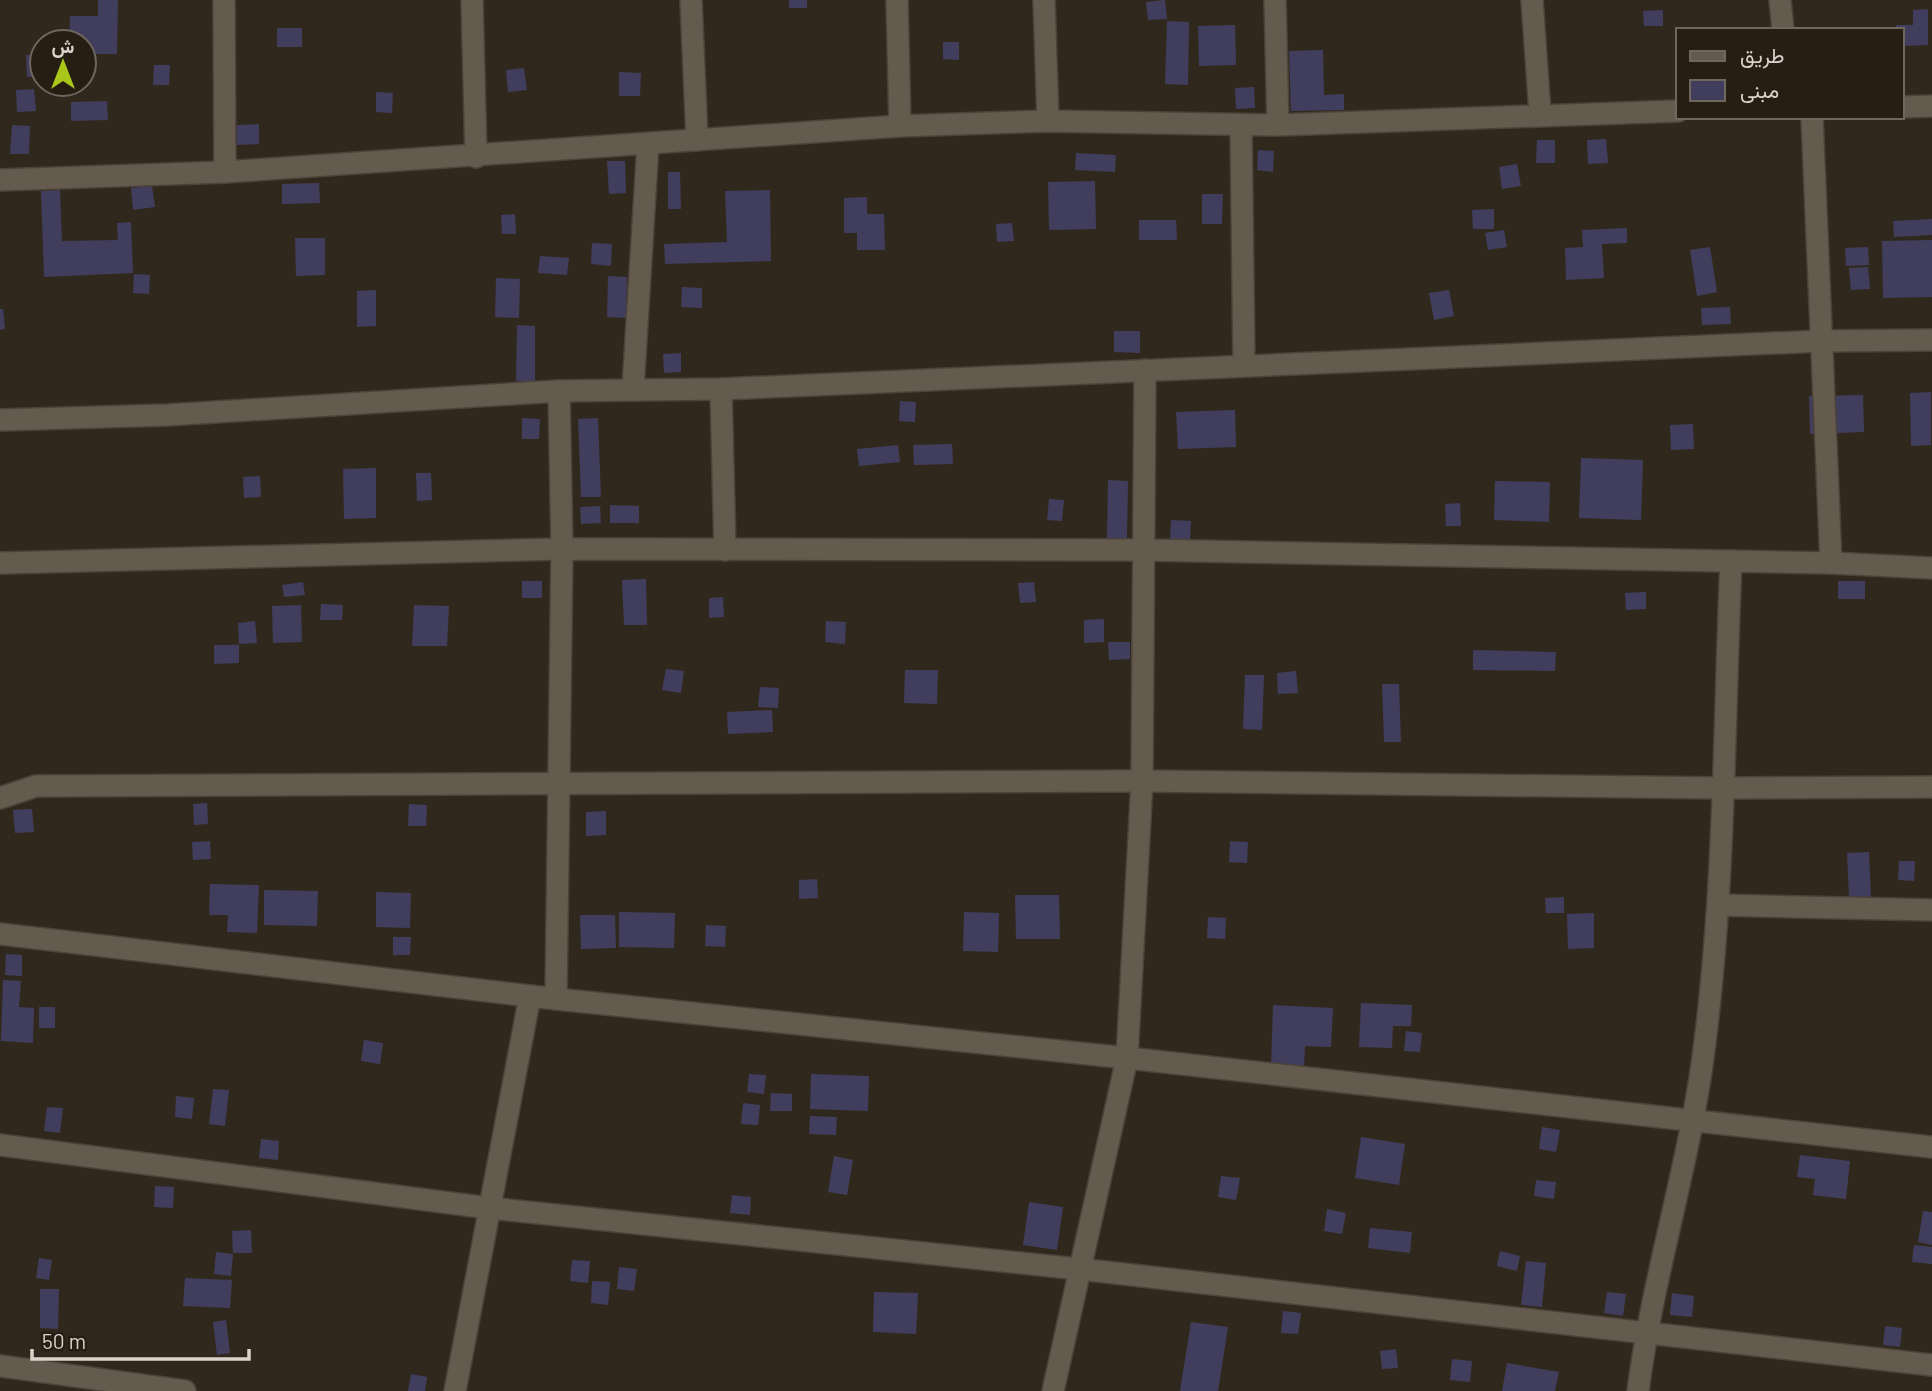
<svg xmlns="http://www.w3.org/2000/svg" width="1932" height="1391" viewBox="0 0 1932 1391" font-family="Barlow,Vazirmatn,sans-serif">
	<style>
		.building { fill: #413e5d }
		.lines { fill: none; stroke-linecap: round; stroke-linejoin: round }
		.street-casing { stroke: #4b4339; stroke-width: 24 }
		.street { stroke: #655a4e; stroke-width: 21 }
	</style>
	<rect width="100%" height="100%" fill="#31281d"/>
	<g class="building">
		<path d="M98,0H118L117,54H84V42H69L70,16H98Z"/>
		<rect x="789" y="0" width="18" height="8"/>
		<path d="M1165,0L1167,19L1148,20L1146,2Z"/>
		<path d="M1928,9V45L1902,46V30H1896V25H1913V10Z"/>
		<path d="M1663,10V26H1644L1643,11Z"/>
		<path d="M1167,21L1189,22L1188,85L1165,84Z"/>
		<path d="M1235,25L1236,65L1199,66L1198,26Z"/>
		<rect x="277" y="28" width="25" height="19"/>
		<path d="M943,42H959V60L943,59Z"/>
		<path d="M1323,50L1324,95L1344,94V110L1291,111L1289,51Z"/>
		<path d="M26,55H42V76L27,77Z"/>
		<path d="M154,65H170L169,85H153Z"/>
		<path d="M524,68L527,90L508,92L506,70Z"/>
		<path d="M619,72L641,73L640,96H619Z"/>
		<path d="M1254,87L1255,108L1236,109L1235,88Z"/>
		<path d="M34,89L36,111L17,112L16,90Z"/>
		<path d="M376,92L393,93L392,113L376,112Z"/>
		<path d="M107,101L108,120L71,121V102Z"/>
		<path d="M259,124V144L237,145V125Z"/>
		<path d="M12,125L30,126L29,154H10Z"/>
		<path d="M1606,139L1608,163L1588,164L1587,140Z"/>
		<path d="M1537,140H1555V163H1536Z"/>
		<path d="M1258,150L1274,151L1273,172L1257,170Z"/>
		<path d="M1076,153L1116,155L1115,172L1075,170Z"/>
		<path d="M607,161H625L626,193L609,194Z"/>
		<path d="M1517,164L1521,186L1502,189L1499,167Z"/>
		<path d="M668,172H680L681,209H668Z"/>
		<path d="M1095,181L1096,229L1049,230L1048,182Z"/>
		<path d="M319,183L320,203L282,204V184Z"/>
		<path d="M152,186L155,207L133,210L131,188Z"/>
		<path d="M60,190L62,241L118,240L117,223L131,222L133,273L44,277L41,191Z"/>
		<path d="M770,190L771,261L665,264L664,244L727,242L725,191Z"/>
		<path d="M1202,194H1223L1222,224H1202Z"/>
		<path d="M867,197V214H884L885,250H857V233H844V198Z"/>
		<path d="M1494,209V229H1473L1472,210Z"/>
		<path d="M515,214L516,234H502L501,215Z"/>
		<path d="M1932,219V235L1894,237L1893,221Z"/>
		<path d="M1139,220H1176L1177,240H1139Z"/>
		<path d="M1012,223L1014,241L997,242L996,224Z"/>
		<path d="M1627,228V243L1602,244L1604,278L1566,280L1565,248L1583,247L1582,230Z"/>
		<path d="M1504,230L1507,247L1488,250L1485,233Z"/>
		<path d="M295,238H325V275L296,276Z"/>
		<path d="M1932,240V297L1883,298L1882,241Z"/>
		<path d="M592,243L612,244L611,266L591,264Z"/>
		<path d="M1710,247L1717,292L1697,296L1690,250Z"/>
		<path d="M1868,247L1869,265L1846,266L1845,248Z"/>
		<path d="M540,256L569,258L567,275L538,273Z"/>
		<path d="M1868,267L1870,289L1851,290L1849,268Z"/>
		<path d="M134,274L150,275L149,294L133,293Z"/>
		<path d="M608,276L627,277L626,318L607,317Z"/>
		<path d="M496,278L520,279L519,318L495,317Z"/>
		<path d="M682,287L702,288V308L681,307Z"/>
		<path d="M376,290V326L357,327V291Z"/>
		<path d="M1449,290L1454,316L1434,320L1429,293Z"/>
		<path d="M1730,307L1731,324L1702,325L1701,308Z"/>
		<path d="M0,309H3L5,329L0,330Z"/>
		<path d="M517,325L535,326V381H516Z"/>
		<path d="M1114,331H1140V353L1114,352Z"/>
		<path d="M681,353V372L664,373L663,354Z"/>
		<path d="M1931,392V445L1911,446L1910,393Z"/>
		<path d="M1863,395L1864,432L1810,434L1809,396Z"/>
		<path d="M900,401L916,402L915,422L899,421Z"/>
		<path d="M1235,410L1236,447L1178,449L1176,412Z"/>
		<path d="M522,418L540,419L539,439H522Z"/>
		<path d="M598,418L601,497H581L578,419Z"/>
		<path d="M1693,424L1694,449L1671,450L1670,425Z"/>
		<path d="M952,444L953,464L914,465L913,445Z"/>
		<path d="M898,445L900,462L859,466L857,449Z"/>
		<path d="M1581,458L1643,460L1641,520L1579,518Z"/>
		<path d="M376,468V518L344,519L343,469Z"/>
		<path d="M416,473H431L432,500L417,501Z"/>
		<path d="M260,476L261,497L244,498L243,477Z"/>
		<path d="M1108,480L1128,481L1127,538H1107Z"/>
		<path d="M1495,481L1550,482L1549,522L1494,520Z"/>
		<path d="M1049,499L1064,500L1062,521L1047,520Z"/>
		<path d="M1460,503L1461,526H1446L1445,504Z"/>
		<path d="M610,505L639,506V523H610Z"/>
		<path d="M600,506L601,523L581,524L580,507Z"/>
		<path d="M1171,520L1191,521L1190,541L1170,540Z"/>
		<path d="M646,579L647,625H624L622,580Z"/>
		<rect x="522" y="581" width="20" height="17"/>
		<rect x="1838" y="581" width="27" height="18"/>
		<path d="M303,582L305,595L284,597L282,585Z"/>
		<path d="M1034,582L1036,602L1020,603L1018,583Z"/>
		<path d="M1646,592V609L1626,610L1625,593Z"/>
		<path d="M723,597L724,617L709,618V598Z"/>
		<path d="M321,604L343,605L342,620H320Z"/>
		<path d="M301,605L302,642L273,643L272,606Z"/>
		<path d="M414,605L449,606L447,646H412Z"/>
		<path d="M1104,619V642L1084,643V620Z"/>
		<path d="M255,621L257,643L239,644L238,623Z"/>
		<path d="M826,621L846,622L845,644L825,642Z"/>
		<path d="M1108,642H1130V659L1109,660Z"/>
		<path d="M214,645H239V663L214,664Z"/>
		<path d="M1473,650L1556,652L1555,671L1473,670Z"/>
		<path d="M666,669L684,671L681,693L662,690Z"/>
		<path d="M905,670H938L937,704L904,703Z"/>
		<path d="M1296,671L1298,693L1278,694L1277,673Z"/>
		<path d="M1245,675H1264L1262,730L1243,729Z"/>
		<path d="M1382,684H1399L1401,742H1384Z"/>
		<path d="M760,687L779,688L778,708L758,707Z"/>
		<path d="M772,710L773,732L728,734L727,712Z"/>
		<path d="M207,803L208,824L194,825L193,804Z"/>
		<path d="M409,804L427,805L426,826H408Z"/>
		<path d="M32,809L34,832L15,833L13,810Z"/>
		<path d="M606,811V835L586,836V812Z"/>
		<path d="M210,841L211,859L193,860L192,842Z"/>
		<path d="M1230,841L1248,842L1247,863L1229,862Z"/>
		<path d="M1869,852L1871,897L1849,898L1847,853Z"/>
		<path d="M1899,861H1915L1914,881L1898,880Z"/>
		<path d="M817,879L818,898L799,899V880Z"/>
		<path d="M210,884L259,885L257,933L227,932L228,915H209Z"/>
		<path d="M264,890L318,891L317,926L264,925Z"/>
		<path d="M376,892L411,893L410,928L376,927Z"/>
		<path d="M1015,895H1059L1060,939H1016Z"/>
		<path d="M1564,897V913H1546L1545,898Z"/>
		<path d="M619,912L675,913L674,948L619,947Z"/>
		<path d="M964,912L999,913L998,952L963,951Z"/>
		<path d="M1594,913V948L1568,949L1567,914Z"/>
		<path d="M580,915H615L616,948L581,949Z"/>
		<path d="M1208,917L1226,918L1225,939L1207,938Z"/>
		<path d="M706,925L726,926L725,947L705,946Z"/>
		<path d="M393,937H411L410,955H393Z"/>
		<path d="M6,954L22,955V976L5,975Z"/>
		<path d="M3,980L21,981L19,1007L34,1008L33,1043L1,1041Z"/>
		<path d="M1361,1003L1412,1005L1411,1026H1393L1392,1048L1359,1047Z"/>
		<path d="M1273,1005L1333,1008L1331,1047L1305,1046L1304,1068L1271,1067Z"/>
		<rect x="39" y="1007" width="16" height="21"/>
		<path d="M1406,1031L1422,1033L1420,1052L1404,1051Z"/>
		<path d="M364,1040L383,1043L380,1064L361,1061Z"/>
		<path d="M749,1074L766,1075L764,1094L747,1092Z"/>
		<path d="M811,1074L869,1076L868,1111L810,1109Z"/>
		<path d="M213,1089L229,1090L225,1126L209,1124Z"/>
		<path d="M771,1093L792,1094V1111H770Z"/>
		<path d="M176,1096L194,1098L192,1119L175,1117Z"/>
		<path d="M743,1103L760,1105L758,1125L741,1124Z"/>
		<path d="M47,1107L63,1108L60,1133L44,1131Z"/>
		<path d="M810,1116L837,1117L836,1135L809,1134Z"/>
		<path d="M1542,1127L1560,1130L1556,1152L1539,1149Z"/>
		<path d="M1361,1137L1405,1144L1399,1185L1355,1178Z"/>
		<path d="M261,1139L279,1141L278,1160L259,1158Z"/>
		<path d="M1800,1155L1850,1161L1846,1199L1813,1195L1815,1179L1797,1177Z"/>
		<path d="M834,1156L853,1160L847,1195L828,1192Z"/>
		<path d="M1221,1176L1240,1178L1236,1200L1218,1197Z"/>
		<path d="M1536,1180L1556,1182L1554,1199L1534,1196Z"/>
		<path d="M155,1186L174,1187L173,1208L154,1207Z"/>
		<path d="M732,1195L751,1197L750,1215L730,1213Z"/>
		<path d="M1029,1202L1063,1207L1057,1250L1023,1245Z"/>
		<path d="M1327,1209L1346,1213L1342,1234L1324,1231Z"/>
		<path d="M1923,1211L1932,1212V1245L1918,1242Z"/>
		<path d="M1370,1228L1412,1232L1410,1253L1368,1248Z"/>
		<path d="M251,1230L252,1253H233L232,1231Z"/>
		<path d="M1914,1245L1932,1247V1264L1912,1262Z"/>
		<path d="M1500,1251L1520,1256L1517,1271L1497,1266Z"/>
		<path d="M216,1252L233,1254L231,1276L214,1274Z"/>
		<path d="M39,1258L52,1260L49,1280L36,1278Z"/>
		<path d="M572,1260L590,1261L588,1283L570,1281Z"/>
		<path d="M1526,1261L1546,1263L1542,1307L1521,1305Z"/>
		<path d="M619,1267L637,1269L634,1291L617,1289Z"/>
		<path d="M185,1278L232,1280L230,1308L183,1306Z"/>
		<path d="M592,1281L610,1282L608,1305L591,1303Z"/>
		<path d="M40,1289H59L58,1329L40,1328Z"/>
		<path d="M874,1292L918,1293L916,1334L873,1332Z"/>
		<path d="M1607,1292L1626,1294L1623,1316L1604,1313Z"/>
		<path d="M1672,1293L1694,1296L1692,1317L1670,1315Z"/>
		<path d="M1283,1311L1301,1313L1298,1334L1281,1333Z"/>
		<path d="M226,1320L230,1353L217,1355L213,1322Z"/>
		<path d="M1191,1322L1228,1327L1218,1391H1180Z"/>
		<path d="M1885,1326L1902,1328L1900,1347L1883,1345Z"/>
		<path d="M1396,1349L1398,1368L1382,1369L1380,1351Z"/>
		<path d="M1452,1359L1472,1361L1470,1382L1450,1380Z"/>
		<path d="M1507,1363L1559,1372L1555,1391H1502Z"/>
		<path d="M411,1374L427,1377L425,1391H408Z"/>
	</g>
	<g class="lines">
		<g class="street-casing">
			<g id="street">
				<path d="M224,0L225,172"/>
				<path d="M472,0L476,157"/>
				<path d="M691,0L697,140"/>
				<path d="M897,0L900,126"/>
				<path d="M1044,0L1048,121"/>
				<path d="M1275,0L1278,125"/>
				<path d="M1532,0L1540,113"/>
				<path d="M1780,0L1783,30"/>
				<path d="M1902,107L1932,106"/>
				<path d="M1812,117L1831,563"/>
				<path d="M1241,125L1244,366"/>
				<path d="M0,180L225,172L900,126L1048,121L1278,125L1678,111"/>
				<path d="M633,388L648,144"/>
				<path d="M721,389L725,550"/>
				<path d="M0,420L167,415L559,391L721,389L1822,341L1932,340"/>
				<path d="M0,563L562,549L1144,550L1831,563L1932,568"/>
				<path d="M0,798L36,786L1142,781L1721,788L1932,787"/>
				<path d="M1719,905L1932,910"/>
				<path d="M0,934L556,999L1127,1058L1932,1147"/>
				<path d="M556,999L562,549L559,391"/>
				<path d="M0,1145L489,1208L1079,1269L1932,1365"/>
				<path d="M0,1366L185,1391"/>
				<path d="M455,1391L530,996"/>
				<path d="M1053,1391L1127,1058L1142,781L1145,370"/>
				<path d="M1638,1391C1653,1273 1691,1160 1705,1042C1725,883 1724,721 1731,561"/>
			</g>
		</g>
		<use href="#street" class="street"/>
	</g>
	<rect x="1676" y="28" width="228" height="91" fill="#271e13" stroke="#6f665d" stroke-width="2"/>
	<rect x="1690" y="51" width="35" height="10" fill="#655a4e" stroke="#6f665d" stroke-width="2"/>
	<text x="1740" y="63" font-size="21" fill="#dad3cc">طريق</text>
	<rect x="1690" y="80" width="35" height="21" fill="#413e5d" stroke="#6f665d" stroke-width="2"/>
	<text x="1740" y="98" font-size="21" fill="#dad3cc">مبنى</text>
	<g transform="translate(63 63)"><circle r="33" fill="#271e13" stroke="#6f665d" stroke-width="2"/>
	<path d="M0-5L12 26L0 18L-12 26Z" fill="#a9c71a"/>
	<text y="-10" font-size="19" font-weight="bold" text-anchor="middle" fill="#dad3cc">ش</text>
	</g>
	<path d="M32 1349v10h217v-10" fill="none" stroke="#dad3cc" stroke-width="3.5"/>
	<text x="42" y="1349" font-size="21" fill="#dad3cc" stroke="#271e13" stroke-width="5" paint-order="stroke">50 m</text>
</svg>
